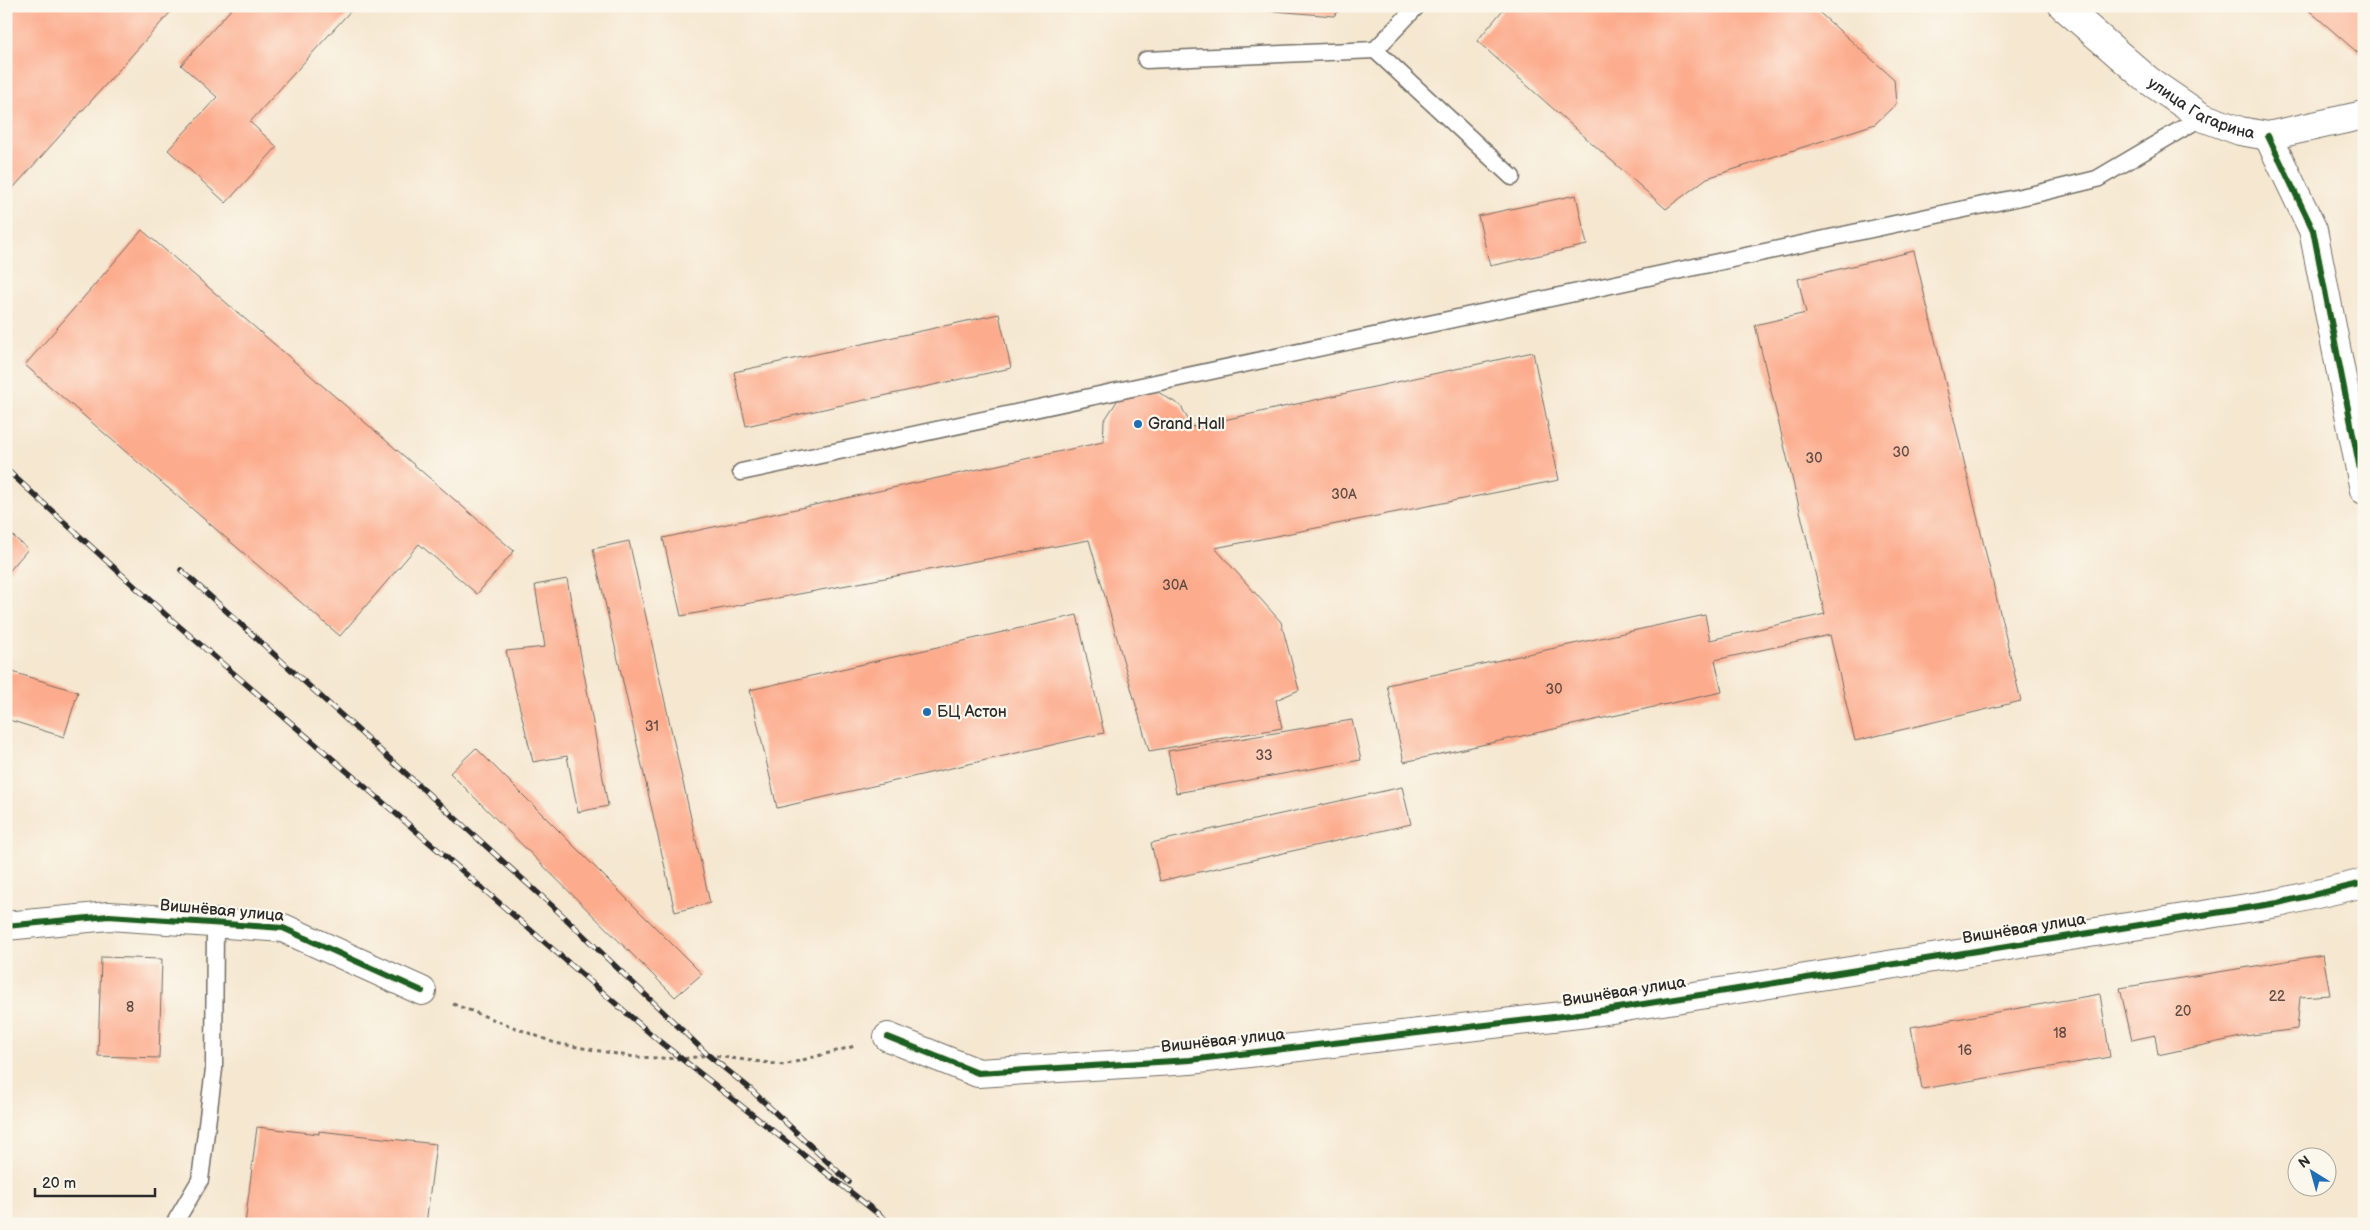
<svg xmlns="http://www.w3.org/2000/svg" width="2370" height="1230" viewBox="0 0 2370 1230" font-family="'Balsamiq Sans',sans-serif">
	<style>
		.building { fill: #fcac8d }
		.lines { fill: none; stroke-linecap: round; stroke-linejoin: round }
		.lane-casing { stroke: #726d65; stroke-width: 19 }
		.street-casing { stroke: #726d65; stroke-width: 30 }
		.path { stroke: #726d65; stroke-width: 3; stroke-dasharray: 4 4; stroke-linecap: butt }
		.lane { stroke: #fff; stroke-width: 16 }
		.street { stroke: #fff; stroke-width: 28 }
		.rail-casing { stroke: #2b2b2b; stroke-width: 5.5 }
		.rail { stroke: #fbf7ec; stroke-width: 4; stroke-dasharray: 11; stroke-linecap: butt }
		.cycleway-casing { stroke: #fbf7ec; stroke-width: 9 }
		.cycleway { stroke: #1b5e20; stroke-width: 6 }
		.poi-dot { fill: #1f6fb2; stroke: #fbf7ec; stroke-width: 2 }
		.labels { text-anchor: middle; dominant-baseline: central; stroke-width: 4.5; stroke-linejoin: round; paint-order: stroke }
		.number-label { font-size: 14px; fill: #5f4b44 }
		.street-label { font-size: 16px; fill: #2b2b2b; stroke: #fbf7ec }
		.poi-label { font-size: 16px; fill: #2b2b2b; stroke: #fbf7ec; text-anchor: start }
	</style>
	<rect width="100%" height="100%" fill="#fbf7ec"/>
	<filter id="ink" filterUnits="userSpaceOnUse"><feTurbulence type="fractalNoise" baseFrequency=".02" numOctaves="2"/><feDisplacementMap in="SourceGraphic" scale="10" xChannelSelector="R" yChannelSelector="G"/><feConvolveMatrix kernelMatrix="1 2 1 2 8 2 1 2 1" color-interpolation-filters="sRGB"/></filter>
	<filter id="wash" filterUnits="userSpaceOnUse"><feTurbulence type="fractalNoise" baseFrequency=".0096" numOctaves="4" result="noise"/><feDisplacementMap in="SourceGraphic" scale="20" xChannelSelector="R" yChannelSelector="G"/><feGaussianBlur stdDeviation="1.12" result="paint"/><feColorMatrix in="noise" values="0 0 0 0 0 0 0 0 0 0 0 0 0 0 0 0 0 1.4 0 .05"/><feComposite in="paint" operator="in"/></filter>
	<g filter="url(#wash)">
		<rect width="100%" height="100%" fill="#f5e7d0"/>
		<g id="blocks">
			<g class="building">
				<path d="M6,6H176L6,196Z"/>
				<path d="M234,6H355L250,122L277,147L226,203L168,150L217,97L181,65Z"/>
				<path d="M1214,6H1343L1334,16Z"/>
				<path d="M1506,6H1812L1894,79L1896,104L1875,124L1707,178L1666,209L1477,41Z"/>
				<path d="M2304,6H2364V51L2358,53Z"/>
				<path d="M1576,195L1587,245L1490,266L1478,216Z"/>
				<path d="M142,230L514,551L477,594L419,544L340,636L25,365Z"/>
				<path d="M1914,251L2021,701L1855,741L1830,635L1715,660L1722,692L1404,762L1387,685L1705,615L1710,640L1825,614L1755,325L1806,313L1798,279Z"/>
				<path d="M999,314L1011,368L746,426L734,372Z"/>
				<path d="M1533,352L1559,480L1215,548L1281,622L1299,690L1276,700L1282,728L1149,751L1089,540L681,616L663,538L1103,442L1104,421L1119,398L1153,389L1181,406L1192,427Z"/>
				<path d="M6,530L28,549L6,575Z"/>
				<path d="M629,541L710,903L675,912L593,549Z"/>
				<path d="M567,579L608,806L578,812L567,756L533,762L506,651L545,647L535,585Z"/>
				<path d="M1077,615L1104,733L777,808L750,690Z"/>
				<path d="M6,670L78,692L64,737L6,719Z"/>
				<path d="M1352,720L1361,760L1176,793L1168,751Z"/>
				<path d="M476,748L702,974L675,997L450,773Z"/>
				<path d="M1402,787L1411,824L1160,881L1151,843Z"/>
				<path d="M2323,955L2330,995L2300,997L2297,1029L2245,1036L2158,1055L2155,1035L2132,1040L2120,988Z"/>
				<path d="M101,957L162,959L159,1058L98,1056Z"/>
				<path d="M2100,994L2110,1057L1922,1089L1911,1027Z"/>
				<path d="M257,1127L319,1134V1131L436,1144L426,1224H245Z"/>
			</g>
		</g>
	</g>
	<g filter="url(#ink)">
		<use href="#blocks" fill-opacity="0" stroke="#726d65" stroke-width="1"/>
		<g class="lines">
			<g class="lane-casing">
				<g id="lane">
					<path d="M1375,50L1512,177"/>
					<path d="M1146,60L1375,50L1417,6"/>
					<path d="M741,472L2039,193L2097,179L2202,117"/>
					<path d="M174,1224L200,1180L214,1069L215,924"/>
				</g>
			</g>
			<g class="street-casing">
				<g id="street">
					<path id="s1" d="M2063,6L2148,80L2202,117L2240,131L2268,136L2364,115"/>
					<path d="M2268,136L2313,230L2364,490"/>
					<path d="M6,926L109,916L283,928L422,991"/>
					<path d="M888,1037L978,1073L1190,1060L1587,1013L2278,903L2364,883"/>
				</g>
			</g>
			<path class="path" d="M453,1004L555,1043L634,1057L682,1059L708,1055L784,1065L855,1046"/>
			<use href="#lane" class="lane"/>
			<use href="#street" class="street"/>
			<g class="rail-casing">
				<g id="rail">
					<path d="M6,469L165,614L659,1041L891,1224"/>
					<path d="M181,570L560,913L708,1055L748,1087L849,1182"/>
				</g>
			</g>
			<use href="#rail" class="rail"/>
			<g class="cycleway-casing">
				<g id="cycleway">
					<path d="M2268,136L2313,230L2364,490"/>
					<path d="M6,926L109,916L283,928L422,991"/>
					<path d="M888,1037L978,1073L1190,1060L1587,1013L2278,903L2364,883"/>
				</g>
			</g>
			<use href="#cycleway" class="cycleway"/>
		</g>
	</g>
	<g class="poi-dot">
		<circle cx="1138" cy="424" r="5"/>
		<circle cx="927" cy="712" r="5"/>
	</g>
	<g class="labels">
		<g class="number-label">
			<text x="1901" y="452">30</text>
			<text x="1814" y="458">30</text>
			<text x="1344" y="494">30А</text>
			<text x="1175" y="585">30А</text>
			<text x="1554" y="689">30</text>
			<text x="652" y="726">31</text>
			<text x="1264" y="755">33</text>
			<text x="2277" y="996">22</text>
			<text x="130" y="1007">8</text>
			<text x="2183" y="1011">20</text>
			<text x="2060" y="1033">18</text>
			<text x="1965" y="1050">16</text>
		</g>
		<g class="street-label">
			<text stroke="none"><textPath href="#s1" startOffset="174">улица Гагарина</textPath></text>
			<text transform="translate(222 911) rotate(5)">Вишнёвая улица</text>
			<text transform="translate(2024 929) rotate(-9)">Вишнёвая улица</text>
			<text transform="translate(1624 992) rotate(-9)">Вишнёвая улица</text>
			<text transform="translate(1223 1041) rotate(-6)">Вишнёвая улица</text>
		</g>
		<g class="poi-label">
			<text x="1148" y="424">Grand Hall</text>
			<text x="937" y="712">БЦ Астон</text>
		</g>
	</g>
	<rect width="2370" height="1230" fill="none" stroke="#fbf7ec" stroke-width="25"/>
	<g transform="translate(2312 1172) rotate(323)"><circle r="24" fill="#fbf7ec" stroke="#a8a59f"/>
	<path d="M0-4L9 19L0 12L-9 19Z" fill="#1f6fb2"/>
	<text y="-8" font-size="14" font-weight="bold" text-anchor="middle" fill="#2b2b2b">N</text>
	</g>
	<path d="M35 1188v8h120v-8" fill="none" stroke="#2b2b2b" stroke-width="2.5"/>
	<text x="42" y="1188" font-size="15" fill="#2b2b2b" stroke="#fbf7ec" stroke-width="4" paint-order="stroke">20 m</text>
</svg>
